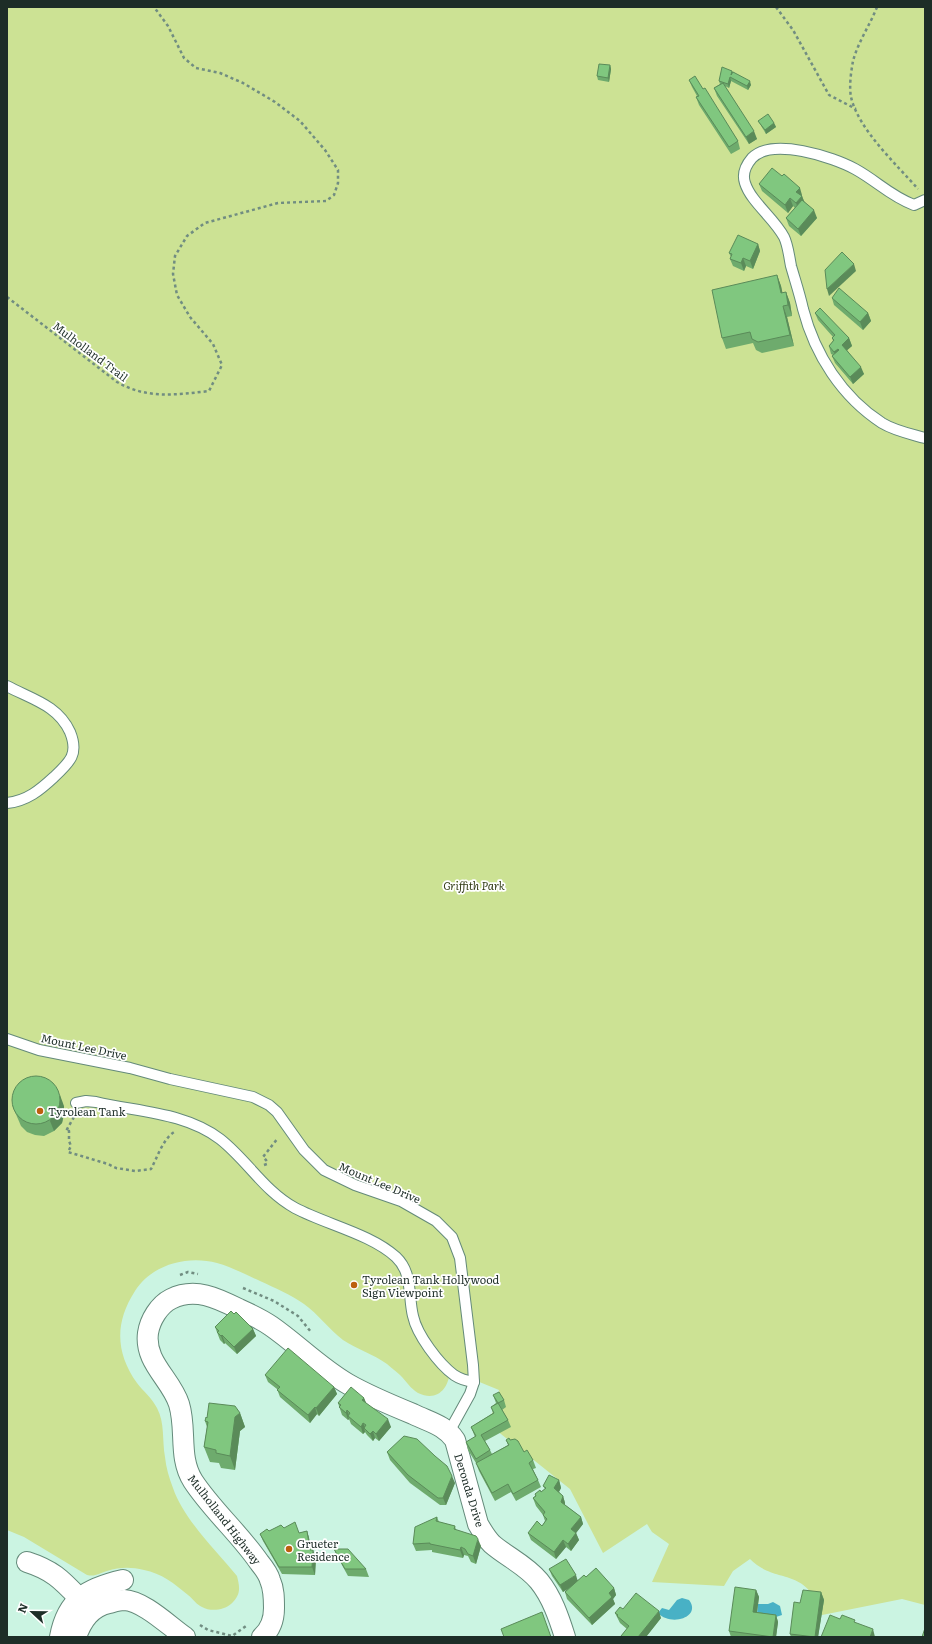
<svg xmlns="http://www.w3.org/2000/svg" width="932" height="1644" viewBox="0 0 932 1644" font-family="Literata,serif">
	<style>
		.green { fill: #cce294 }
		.water { fill: #48b1c5 }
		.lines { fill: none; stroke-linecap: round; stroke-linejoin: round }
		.lane-casing { stroke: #648a7a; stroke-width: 12 }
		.street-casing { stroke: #648a7a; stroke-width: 22 }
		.path { stroke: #718d81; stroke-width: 2.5; stroke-dasharray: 3 3; stroke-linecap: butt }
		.lane { stroke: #fff; stroke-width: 10 }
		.street { stroke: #fff; stroke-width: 20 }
		.wall { fill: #6eab6d }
		.shaded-wall { fill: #5a8b59 }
		.building { fill: #80c77f; stroke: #5a8b59 }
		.poi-dot { fill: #bc600e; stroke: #fff; stroke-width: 1.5 }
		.labels { text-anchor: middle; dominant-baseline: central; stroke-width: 3.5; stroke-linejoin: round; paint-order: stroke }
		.street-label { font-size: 11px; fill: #1d2d27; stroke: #fff }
		.park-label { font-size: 11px; font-style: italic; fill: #323c15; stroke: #fff }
		.poi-label { font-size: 11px; fill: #1d2d27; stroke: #fff; text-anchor: start }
	</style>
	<rect width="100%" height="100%" fill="#cbf4e2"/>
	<path class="green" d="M7,7H925V1605L902,1599L822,1615C805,1564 777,1586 750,1559L733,1571L724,1586L652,1582L669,1544L652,1532L647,1524L603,1553L570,1489L486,1422C494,1412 498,1403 499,1390L450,1370C449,1389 437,1402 418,1393C411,1389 406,1381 400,1375C396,1371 391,1368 387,1364C373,1354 357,1349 343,1340C329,1329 318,1314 304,1304C290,1294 275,1288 260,1281C246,1275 232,1267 217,1263C188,1255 152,1264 135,1291C115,1322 115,1352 137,1383C143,1391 152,1398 157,1408C165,1423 162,1440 165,1457C166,1467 169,1478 173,1488C184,1520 216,1550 237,1576C240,1588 241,1595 231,1604C224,1610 211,1612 202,1607C197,1605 193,1599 188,1595C175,1584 161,1573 144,1570C131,1567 120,1567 107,1571C99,1573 96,1577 87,1575L24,1537L7,1530Z"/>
	<g class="water">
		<path d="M682,1598L689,1600C702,1617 671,1627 658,1613L662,1608L669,1610L677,1600Z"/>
		<path d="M773,1602L780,1606L782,1615L776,1617L757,1614L758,1604H768Z"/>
	</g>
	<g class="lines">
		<g class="lane-casing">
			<g id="lane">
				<path d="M925,200L914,205C890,196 877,181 855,169C833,157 772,137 752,158C746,165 742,174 745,183C751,202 774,218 784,237C788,245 789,256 791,266C795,280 800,295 803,309C815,355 842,397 882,423C895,431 911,434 925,438"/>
				<path d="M7,686C31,699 58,705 70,732C79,754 70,762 54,777C40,790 27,801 7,803"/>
				<path d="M7,1039L39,1050L130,1068L170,1079L253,1097L269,1105L277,1112L304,1150L324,1170L355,1185L401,1201L436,1221L452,1237L460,1258L473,1365L474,1382L470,1394L449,1432"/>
				<path d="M76,1103L86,1101L96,1102C137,1112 184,1112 220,1139C247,1160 264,1191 295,1208C325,1224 371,1234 396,1257C413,1273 408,1296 413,1316C417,1335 439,1364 454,1375C460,1379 467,1381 474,1382"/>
			</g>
		</g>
		<g class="street-casing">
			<g id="street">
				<path d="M27,1562C52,1570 61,1579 79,1598"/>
				<path d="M60,1637C67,1599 88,1588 123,1580"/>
				<path d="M76,1637C82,1620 91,1607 109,1603C113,1602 119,1600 124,1600C144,1601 169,1626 185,1637"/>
				<path d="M262,1637C270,1630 274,1619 274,1608C274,1598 274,1589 270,1580C268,1573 263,1567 259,1562C239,1533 212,1510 193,1481C178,1457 187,1430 179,1404C171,1379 144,1362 148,1333C150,1320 159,1305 171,1299C195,1287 217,1298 239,1309C250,1314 261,1319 271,1326C297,1344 320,1368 348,1384C369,1396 391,1405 413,1414C429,1422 445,1425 455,1440L478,1524C482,1531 486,1538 492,1544C507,1557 526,1565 539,1581C552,1597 559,1618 565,1637"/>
			</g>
		</g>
		<g class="path">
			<path d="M776,7L793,30L829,95L856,109"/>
			<path d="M877,7C870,25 858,42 853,61C851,72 849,86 851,97C858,129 897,165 918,189"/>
			<path d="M7,297L117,382C146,399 176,395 209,391L222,365L213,344L190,317L177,295L173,274L175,256L187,236L205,223L278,203L326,201L334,195L338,183V170L325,150L300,121L275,102L243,83L220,73L196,68L184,58L168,26L154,7"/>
			<path d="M74,1117L66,1131H69V1141L71,1146L68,1152L108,1164L116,1168L135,1171L151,1169C157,1158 163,1139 174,1132"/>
			<path d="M264,1165L267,1164L266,1160L263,1157L278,1138"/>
			<path d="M180,1275L188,1272L198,1274"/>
			<path d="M243,1288L274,1301L298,1316L311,1332"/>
			<path d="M200,1625L208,1630L232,1636L246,1626"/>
		</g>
		<use href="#lane" class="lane"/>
		<use href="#street" class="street"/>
	</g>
	<g class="wall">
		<path d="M610,65L611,69L609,82L598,80L597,76Z"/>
		<path d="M732,71L733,72L751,85L748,90L731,81L729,88L725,86L757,139L749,144L717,96L714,88L720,84L719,81Z"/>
		<path d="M689,80L703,89L738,141L740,149L731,154L699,105L696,97L697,96L692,87Z"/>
		<path d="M758,121L774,123L776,127L766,134L760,124Z"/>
		<path d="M759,184L802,195V196L804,201L817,218L801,236L789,226L786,218L795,208L793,206L788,213L762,191Z"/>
		<path d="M758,244L760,251L753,269L746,266L744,271L733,266L730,259L731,257L729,253Z"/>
		<path d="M777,275L781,286L782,293L786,292L790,303L792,316L787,317L794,346L762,353L756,350L753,343L726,349L722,338Z"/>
		<path d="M832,298L868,313L871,321L863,330L834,305Z"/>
		<path d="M815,313L849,338L852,346L847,350L864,374L853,384L835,363L832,356L833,355L831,354L829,346L833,341L832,338L833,337L818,320Z"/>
		<path d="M12,1105L64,1106V1114L62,1123L54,1131L44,1136L35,1135L27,1132L21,1126Z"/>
		<path d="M234,1314L253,1329L256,1336L237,1354L225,1343L224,1344L220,1340L215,1327Z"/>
		<path d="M265,1375L334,1387L337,1394L319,1416L317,1414L310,1423L280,1397L277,1389L268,1382Z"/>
		<path d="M493,1395L504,1400L506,1407L502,1410L508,1420L511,1427L485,1441L490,1450L492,1454L508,1445L506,1440H510L524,1452L533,1460L536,1468L533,1469L538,1480L541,1487L516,1501L511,1492L495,1501L479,1471L476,1463L468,1450L466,1442L475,1437L471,1427L493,1413L491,1407L496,1403Z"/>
		<path d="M364,1398L366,1403L391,1427L379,1441L375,1438L373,1441L367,1435L365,1432L363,1434L351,1424L349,1419L348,1420L342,1415L338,1403Z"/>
		<path d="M240,1413L245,1427L240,1431L235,1470L221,1468L219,1463L210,1462L204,1447L207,1427L205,1421L207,1418Z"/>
		<path d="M387,1452L455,1483L446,1505H440L410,1483L390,1460Z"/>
		<path d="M559,1480L561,1488L559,1492L563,1496L565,1503V1505L581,1517L583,1524L576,1533L579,1540L571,1551L566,1547L556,1559L531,1540L528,1533L542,1526L545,1521L543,1515L536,1506L533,1498L535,1496V1494L541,1492L545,1489L543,1486Z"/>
		<path d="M437,1517L439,1522L455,1526L456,1530L481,1546L476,1564L471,1562L468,1556L464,1555L463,1558L432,1552V1550L416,1551L413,1544Z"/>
		<path d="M284,1528L299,1533L307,1531L309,1538L311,1550L316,1557L315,1575L282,1574L263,1541L260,1534L269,1531Z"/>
		<path d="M334,1549L366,1569L369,1577L348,1576L337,1556Z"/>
		<path d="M549,1569L578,1580L586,1577L614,1588L616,1595L613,1599L615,1604L592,1625L567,1599L565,1592L568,1589L563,1592L552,1576Z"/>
		<path d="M756,1590L759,1597L757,1612L776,1615L778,1622L776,1637H731L729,1631Z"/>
		<path d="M821,1592L824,1600L818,1637H791L790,1634Z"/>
		<path d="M623,1609L661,1618L646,1637H621V1636L627,1629L620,1623L615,1613Z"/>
	</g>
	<g class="shaded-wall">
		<path d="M610,65L611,69L609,82L608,78Z"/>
		<path d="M730,77L731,81L729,88L728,84Z"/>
		<path d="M750,81L751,85L748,90L747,86Z"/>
		<path d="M774,123L776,127L766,134L765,130Z"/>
		<path d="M754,131L757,139L749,144L746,137Z"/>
		<path d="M800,188L802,195L799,199L796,192Z"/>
		<path d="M802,196L805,204L799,211L796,203Z"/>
		<path d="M790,198L793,206L788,213L785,205Z"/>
		<path d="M814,210L817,218L801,236L798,229Z"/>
		<path d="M758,244L760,251L753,269L750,261Z"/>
		<path d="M743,258L746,266L744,271L741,263Z"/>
		<path d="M854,264L856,271L829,296L827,289Z"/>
		<path d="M777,275L781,286L785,304L781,293Z"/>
		<path d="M786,292L790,303L792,316L788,305Z"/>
		<path d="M783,306L787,317L794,346L790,335Z"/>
		<path d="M868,313L871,321L863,330L860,322Z"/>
		<path d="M849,338L852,346L845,352L842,345Z"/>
		<path d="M838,349L840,356L837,359L834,352Z"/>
		<path d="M861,367L864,374L853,384L850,377Z"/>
		<path d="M60,1095L64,1106V1114L62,1123L54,1131L50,1121Z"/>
		<path d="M253,1329L256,1336L237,1354L234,1347Z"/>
		<path d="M222,1335L225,1343L224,1344L221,1336Z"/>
		<path d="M334,1387L337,1394L319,1416L316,1408Z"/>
		<path d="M364,1398L367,1405L362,1400Z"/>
		<path d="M315,1407L317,1414L310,1423L308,1415Z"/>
		<path d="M347,1410L350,1418L348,1416L349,1419L348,1420L346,1413Z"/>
		<path d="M240,1413L245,1427L240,1431L235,1470L230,1456L235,1417Z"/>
		<path d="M388,1419L391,1427L379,1441L376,1434Z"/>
		<path d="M363,1423L366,1429L364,1428L365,1432L363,1434L361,1427Z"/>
		<path d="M373,1431L375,1438L373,1441L370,1434Z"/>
		<path d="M452,1476L455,1483L446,1505L443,1498Z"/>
		<path d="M559,1480L561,1488L557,1495L554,1488Z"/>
		<path d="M563,1496L565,1503L564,1509L561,1502Z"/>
		<path d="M581,1517L583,1524L576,1533L579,1540L571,1551L568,1544L571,1529Z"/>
		<path d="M307,1531L309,1538L312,1557L310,1550Z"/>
		<path d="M478,1539L481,1546L476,1564L473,1556Z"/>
		<path d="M563,1540L566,1547L556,1559L554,1552Z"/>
		<path d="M461,1547L464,1555L463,1558L460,1550Z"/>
		<path d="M313,1550L316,1557L315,1575L312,1567Z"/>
		<path d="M576,1575L578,1582L563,1592L560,1585Z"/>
		<path d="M614,1588L616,1595L613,1599L615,1604L592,1625L589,1618L609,1593Z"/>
		<path d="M756,1590L759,1597L756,1619L753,1612Z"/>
		<path d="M821,1592L824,1600L818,1637H815Z"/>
		<path d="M659,1611L661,1618L646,1637H638Z"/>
		<path d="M776,1615L778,1622L776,1637H773Z"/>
		<path d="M873,1629L875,1637H870Z"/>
	</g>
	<g class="building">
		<path d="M599,64L610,65L608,78L597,76Z"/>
		<path d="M722,67L732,71L731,75L733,72L750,81L747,86L730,77L728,84L719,81Z"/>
		<path d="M695,76L703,89L705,88L738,141L729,147L696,97L699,96L689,80Z"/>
		<path d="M723,83L754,131L746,137L714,88Z"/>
		<path d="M768,114L774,123L765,130L758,121Z"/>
		<path d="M772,168L782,176L784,174L800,188L796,192L802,196L796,203L790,198L785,205L759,184Z"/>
		<path d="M802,200L814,210L798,229L786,218Z"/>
		<path d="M738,235L758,244L750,261L743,258L741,263L730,259L732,254L729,253Z"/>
		<path d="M842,252L854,264L827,289L825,270Z"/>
		<path d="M777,275L781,293L786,292L788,305L783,306L790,335L758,342L752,339L750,332L722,338L712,290Z"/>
		<path d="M839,288L868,313L860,322L832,298Z"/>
		<path d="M820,308L849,338L842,345L861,367L850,377L832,356L839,350L838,349L834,352L829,346L834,340L832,338L835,335L815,313Z"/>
		<circle cx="36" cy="1100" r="24"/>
		<path d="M231,1311L234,1314L236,1312L253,1329L234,1347L222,1335L221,1336L217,1332L219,1331L215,1327Z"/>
		<path d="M288,1348L334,1387L316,1408L315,1407L308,1415L277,1390L280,1387L265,1375Z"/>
		<path d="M351,1387L364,1398L362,1400L388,1419L376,1434L373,1431L370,1434L364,1428L366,1425L363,1423L361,1427L348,1416L350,1413L347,1410L346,1413L339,1407L341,1405L338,1403Z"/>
		<path d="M499,1392L504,1400L498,1403L508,1420L481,1435L490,1450L476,1459L466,1442L476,1436L471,1427L494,1413L491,1407L498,1403L493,1395Z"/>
		<path d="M209,1403L235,1406L240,1413L235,1417L230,1456L216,1453V1450L204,1447L208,1422L205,1421L206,1417L207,1418Z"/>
		<path d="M404,1436L417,1439L435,1456L447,1466L452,1476L443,1498H438L408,1475L387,1452Z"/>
		<path d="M509,1438L510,1440L515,1439L518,1441L524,1452L527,1450L533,1460L529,1463L538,1480L513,1494L508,1484L492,1493L476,1463L509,1445L506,1440Z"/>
		<path d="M549,1475L559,1480L554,1488L563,1496L561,1502L581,1517L571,1529L576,1533L568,1544L563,1540L554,1552L528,1533L537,1521L542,1526L547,1519L543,1515L545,1512L533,1498L536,1496L535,1494L540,1490L541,1492L546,1488L543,1486Z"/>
		<path d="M437,1517L436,1521L455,1526L454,1529L476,1536L478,1539L473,1556L468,1554L465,1549L461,1547L460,1550L430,1544V1543L413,1544L415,1527Z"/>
		<path d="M295,1522L299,1533L307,1531L310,1550H313L312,1567H279L260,1534L267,1529L269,1531L281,1525L284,1528Z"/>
		<path d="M334,1549H348L366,1569H345Z"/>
		<path d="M566,1559L576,1575L560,1585L549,1569Z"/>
		<path d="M596,1568L614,1588L609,1593L612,1597L589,1618L565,1592L584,1575L586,1577Z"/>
		<path d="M735,1587L756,1590L753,1612L776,1615L773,1637L729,1631Z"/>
		<path d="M803,1590L821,1592L815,1637L790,1634L794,1602L800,1603Z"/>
		<path d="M636,1593L659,1611L638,1637H623L621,1636L629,1626L617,1616L618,1615L615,1613L620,1607L623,1609Z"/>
		<path d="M542,1612L551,1637H504L501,1629Z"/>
		<path d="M830,1615L840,1619L842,1615L855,1620L854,1622L873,1629L870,1637H821Z"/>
		<path d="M925,1628V1637H922Z"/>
	</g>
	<g class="poi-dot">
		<circle cx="40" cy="1111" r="4"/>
		<circle cx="354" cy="1285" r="4"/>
		<circle cx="289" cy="1549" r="4"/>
	</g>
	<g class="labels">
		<g class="street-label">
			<text transform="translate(91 351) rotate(37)">Mulholland Trail</text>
			<text transform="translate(84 1046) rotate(12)">Mount Lee Drive</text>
			<text transform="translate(380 1182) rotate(23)">Mount Lee Drive</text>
			<text transform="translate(470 1490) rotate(73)">Deronda Drive</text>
			<text transform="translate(225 1519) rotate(52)">Mulholland Highway</text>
		</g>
		<g class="park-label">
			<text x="474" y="885">Griffith Park</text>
		</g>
		<g class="poi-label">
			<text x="48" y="1111">Tyrolean Tank</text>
			<text x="362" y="1279">Tyrolean Tank Hollywood<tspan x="362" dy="13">Sign Viewpoint</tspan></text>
			<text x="297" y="1543">Grueter<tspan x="297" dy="13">Residence</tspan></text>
		</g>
	</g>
	<rect width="932" height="1644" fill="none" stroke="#1d2d27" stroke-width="16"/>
	<g transform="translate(32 1612) rotate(292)" stroke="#ffffff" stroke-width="3" paint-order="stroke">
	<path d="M0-3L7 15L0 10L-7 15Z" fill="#1d2d27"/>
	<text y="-6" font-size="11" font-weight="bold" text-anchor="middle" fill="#1d2d27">N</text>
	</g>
</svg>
